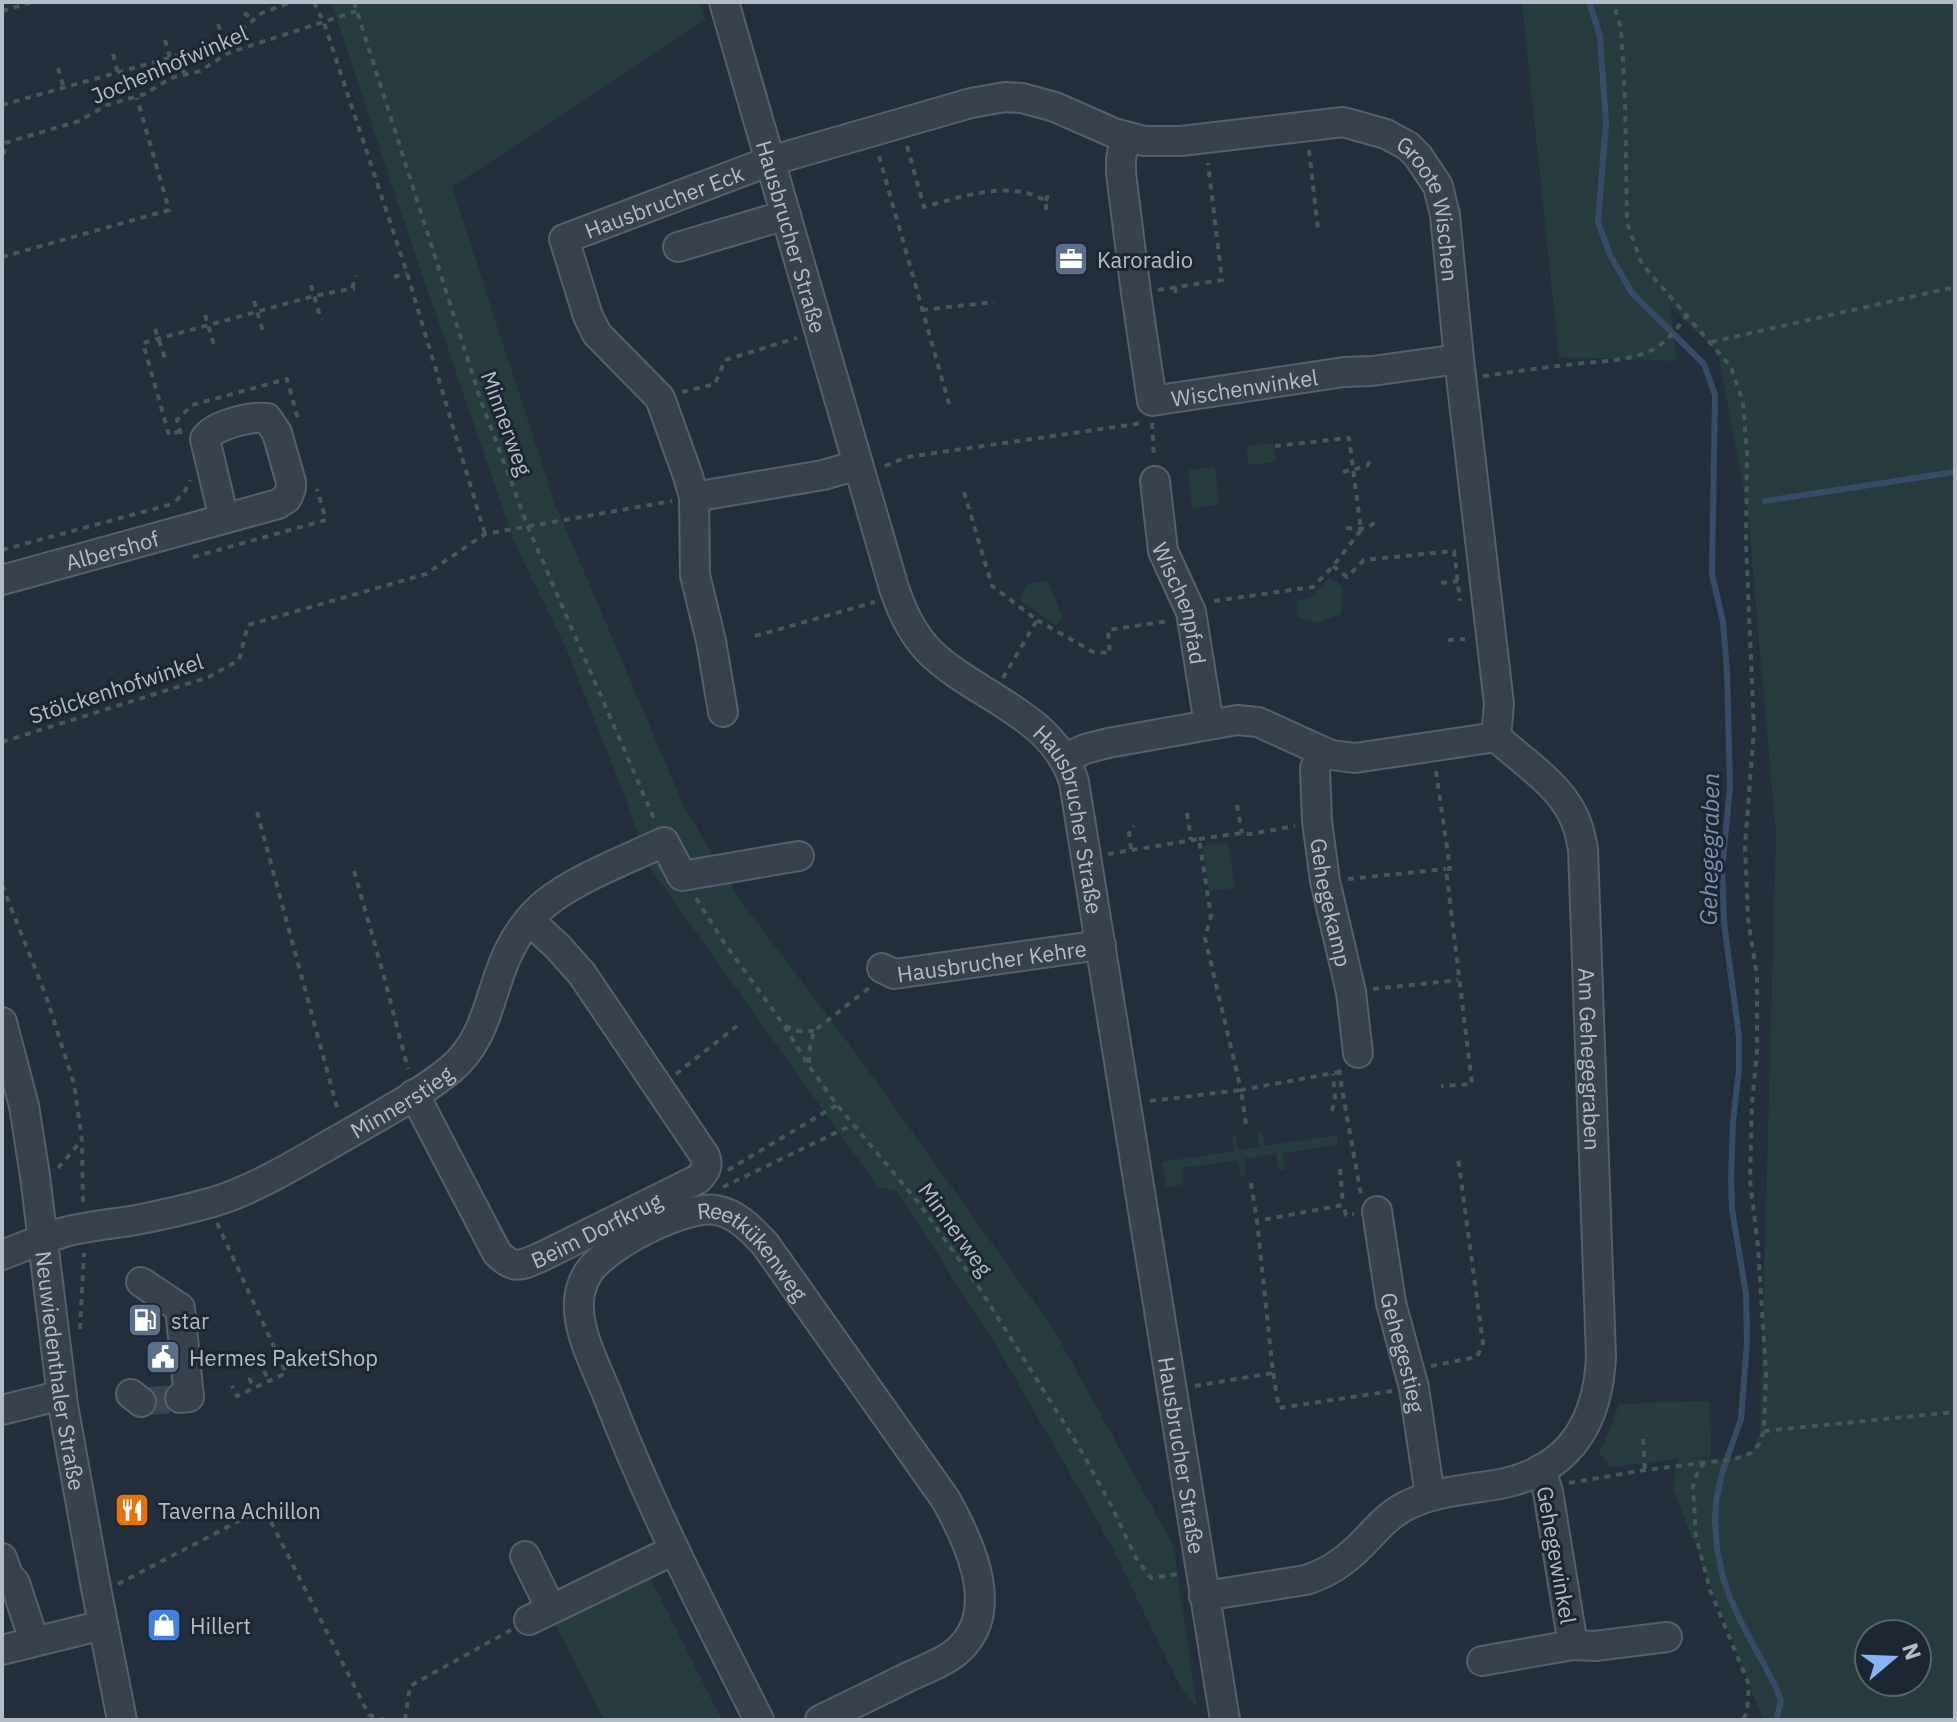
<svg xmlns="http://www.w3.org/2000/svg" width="1957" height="1722" viewBox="0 0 1957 1722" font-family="'IBM Plex Sans',sans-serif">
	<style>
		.green { fill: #263c3f; fill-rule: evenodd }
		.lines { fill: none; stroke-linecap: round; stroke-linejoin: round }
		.stream { stroke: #394c67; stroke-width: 6 }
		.minor-tunnel { stroke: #3a4453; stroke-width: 28; stroke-dasharray: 28 14; stroke-linecap: butt }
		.minor-casing { stroke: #565f6c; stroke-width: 32 }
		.path { stroke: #44595c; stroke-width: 4; stroke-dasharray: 6 6; stroke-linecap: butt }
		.minor { stroke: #38414e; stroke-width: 28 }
		.labels { text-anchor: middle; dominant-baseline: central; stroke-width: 6; stroke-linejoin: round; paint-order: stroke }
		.street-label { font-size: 22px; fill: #b4bcc9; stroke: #1d2633 }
		.poi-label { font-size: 22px; fill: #b4bcc9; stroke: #1d2633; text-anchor: start }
		.water-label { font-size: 24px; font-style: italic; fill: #7c92b1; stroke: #1d2633 }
	</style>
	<rect width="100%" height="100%" fill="#242f3e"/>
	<g class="green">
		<path d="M331,2H700L705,20L452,187L555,504L686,811L743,904L860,1059L1054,1330L1173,1545L1197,1707L1181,1688L1110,1543L999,1350L897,1191L878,1187L648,865L624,794L566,648L515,544L398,204Z"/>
		<path d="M1522,2H1955V1720H1763L1673,1489L1678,1459L1611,1467L1599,1453L1612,1425L1619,1404L1710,1401L1711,1456L1686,1459L1733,1458L1753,1451L1760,1433L1776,834L1748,513L1718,353L1670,305L1677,361L1559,357ZM1869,1634H1917V1682H1869Z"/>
		<path d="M1274,443L1276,462L1249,465L1246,446Z"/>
		<path d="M1215,467L1219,505L1192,508L1188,470Z"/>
		<path d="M1330,577L1343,587L1341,614L1317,622L1298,617L1296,601L1310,598Z"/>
		<path d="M1048,580L1062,617L1056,625L1020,600L1026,585Z"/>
		<path d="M1228,842L1235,888L1209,891L1203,846Z"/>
		<path d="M1262,1131L1265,1146L1337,1135L1338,1145L1283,1153L1285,1169L1279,1170L1276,1154L1244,1159L1246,1175L1241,1176L1238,1160L1182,1168L1184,1184L1166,1187L1162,1162L1234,1151L1232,1136L1236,1135L1238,1150L1259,1147L1257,1132Z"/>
		<path d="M649,1575L722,1720H604L555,1623Z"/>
	</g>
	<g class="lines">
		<g class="stream">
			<path d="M1589,2L1600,36L1606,123L1598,222L1611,257L1632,293L1704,364L1715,395L1712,574L1723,622L1727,672L1730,787L1722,870L1724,922L1739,1037V1069L1733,1122L1731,1178L1732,1209L1746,1294L1747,1342L1741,1419L1722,1473L1716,1502L1715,1520L1717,1548L1723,1578L1730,1598L1741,1622L1775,1685L1781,1701L1776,1720"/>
			<path d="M1765,501L1955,472"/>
		</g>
		<path class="minor-tunnel" d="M141,1402L180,1398"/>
		<g class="minor-casing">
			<g id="minor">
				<path id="s1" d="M724,2L894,588C902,612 912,634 930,652C976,697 1053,714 1074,782C1126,1094 1174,1407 1225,1720"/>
				<path id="s2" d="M1125,137L1121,159V173L1136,293L1152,401L1344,372L1372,371L1459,359"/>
				<path d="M678,247L786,215"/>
				<path id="s3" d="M1155,481L1163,551L1191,612L1209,724"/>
				<path d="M694,497L823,475L858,465"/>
				<path id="s4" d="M2,580L278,504L287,498L291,488V482L277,433L267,418C251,416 213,425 205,439L224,519"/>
				<path id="s5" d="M723,712L711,641L695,575L694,497L688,476L660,398L597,334L588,316L564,239L770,161L971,103L1005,97L1022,98L1055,107L1114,133L1144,141H1181L1343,122L1386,134L1408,146L1418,156L1438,186L1445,215L1459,359L1499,704L1496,737"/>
				<path id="s6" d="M1322,751L1315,768L1317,821L1325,881L1351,992L1358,1053"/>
				<path id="s7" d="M1064,759L1085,749L1108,743L1237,720L1258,722L1322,751L1332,755L1355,758L1496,737C1522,761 1556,782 1572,813C1578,824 1581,837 1583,849L1601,1357C1598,1421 1571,1468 1505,1483C1471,1490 1435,1490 1404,1507C1385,1517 1373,1534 1358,1548C1343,1563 1325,1574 1306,1580L1204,1596"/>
				<path id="s8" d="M882,968L894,974L1101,945"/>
				<path id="s9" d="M2,1022L24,1106L35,1176L63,1405L96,1588L122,1720"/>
				<path id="s10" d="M414,1094L497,1253C514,1270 520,1266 541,1257L698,1179C705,1172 709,1166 705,1156L582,974L558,947L529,920"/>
				<path id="s11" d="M1377,1211L1391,1303L1414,1388L1430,1496"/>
				<path id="s12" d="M2,1255C23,1247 44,1238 65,1232C88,1226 113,1224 136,1220C162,1215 188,1209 213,1202C259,1188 302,1160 343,1137C380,1115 418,1096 451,1069C488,1038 489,992 509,951C517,934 531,915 546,903C575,879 628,859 664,842L682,876L799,856"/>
				<path d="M141,1282L180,1308L189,1397L180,1398"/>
				<path d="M131,1394L141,1402"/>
				<path d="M2,1410L62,1395"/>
				<path d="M525,1556L551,1609"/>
				<path d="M2,1558L8,1575L15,1583L34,1641"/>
				<path d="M529,1620L674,1550"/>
				<path d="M1573,1645L1595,1646L1667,1637"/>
				<path d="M2,1650L103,1625"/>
				<path d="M1482,1661L1573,1645L1548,1492L1541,1469"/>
				<path id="s13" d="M759,1720C705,1613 650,1506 607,1394C597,1369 579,1335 579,1308C578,1296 582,1282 588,1273C605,1246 684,1205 716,1210C737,1214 751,1229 765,1244L946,1500C967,1538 999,1603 965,1643C952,1660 927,1668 908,1677C878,1692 849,1706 820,1720"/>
			</g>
		</g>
		<g class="path">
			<path d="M314,2L324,23L407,273L485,534"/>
			<path d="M354,2L481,401L528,527L655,821"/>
			<path d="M2,11L32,2"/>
			<path d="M244,13L253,19"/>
			<path d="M218,24L227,52"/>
			<path d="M165,40L170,58L186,74"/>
			<path d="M113,54L118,74"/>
			<path d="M58,68L64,89"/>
			<path d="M2,105L226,42L262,13L291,2"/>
			<path d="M907,146L924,207C961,197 1010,179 1046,201V210"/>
			<path d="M1309,150L1318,229"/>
			<path d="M2,154L4,153L5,143L79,121L107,105L145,94L171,78L200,71L228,53L357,11"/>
			<path d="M879,156L949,404"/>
			<path d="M1046,201L1049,190"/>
			<path d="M2,257L169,210L137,98"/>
			<path d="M394,277L407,273"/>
			<path d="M311,285L321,320"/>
			<path d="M1175,287L1176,296"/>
			<path d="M352,288L356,276"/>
			<path d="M1158,290L1222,280L1208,163"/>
			<path d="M254,301L264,335"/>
			<path d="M922,310L994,302"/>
			<path d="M205,315L215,348"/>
			<path d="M155,329L166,361"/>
			<path d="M1711,342L1955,287"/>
			<path d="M1483,376C1514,372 1545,367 1576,364C1601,361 1627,361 1650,351C1664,345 1677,329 1686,316"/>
			<path d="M682,392L715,384L725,360L797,338"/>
			<path d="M1152,423L1154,458"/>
			<path d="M180,431L169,435L143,343L314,296L355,288"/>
			<path d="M181,434L177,420L192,405L287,379L298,419"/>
			<path d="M885,466L907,457L1143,423"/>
			<path d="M1343,472L1367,466L1373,457"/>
			<path d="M964,492L992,586L1037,620L1003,678"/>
			<path d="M176,501L185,491L190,480"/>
			<path d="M1346,528C1359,529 1369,531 1377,519"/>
			<path d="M2,550L176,503"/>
			<path d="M193,557L326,520L317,489"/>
			<path d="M1333,566L1347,577L1364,560L1454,551L1460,601"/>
			<path d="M1441,583L1458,581"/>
			<path d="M1214,601L1313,587L1333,566L1361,530L1349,438L1275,446"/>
			<path d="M1037,620L1093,652L1110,653L1108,630L1169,621"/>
			<path d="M755,636L875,602"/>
			<path d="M1448,640L1465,639"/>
			<path d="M2,742L209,677L239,660L248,625L426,574L485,534L672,501"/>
			<path d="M1436,771L1450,869H1446L1472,1084L1441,1086"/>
			<path d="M1237,805L1242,833"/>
			<path d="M257,812L338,1111"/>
			<path d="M1187,813L1191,840"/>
			<path d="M1199,839L1242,833L1251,834L1295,826"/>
			<path d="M1131,849L1129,831L1134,826"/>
			<path d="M1108,854L1199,839L1211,916L1205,938L1241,1090L1339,1072"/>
			<path d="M354,871L383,973L408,1069"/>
			<path d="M1348,879L1446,869"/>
			<path d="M2,885L46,996L74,1084L82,1140L83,1205"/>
			<path d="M696,898L723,941L783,1024L809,1066L837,1105L918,1202L980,1289L1079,1447L1112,1507L1136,1558L1151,1578L1178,1574"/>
			<path d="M1373,989L1458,980"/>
			<path d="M785,1026L798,1031H814"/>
			<path d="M809,1063V1052L814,1031L869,988"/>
			<path d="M1341,1070L1339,1072L1361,1195"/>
			<path d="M676,1074L737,1026"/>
			<path d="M1150,1101L1241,1090L1246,1124"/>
			<path d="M1332,1111L1335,1099L1333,1074"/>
			<path d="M58,1168L82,1140"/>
			<path d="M1340,1169L1343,1205"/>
			<path d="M728,1170L837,1105"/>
			<path d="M1251,1183L1257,1221"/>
			<path d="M723,1187L852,1125"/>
			<path d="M217,1223L286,1373L237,1396L232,1386"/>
			<path d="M80,1329L84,1253"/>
			<path d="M1431,1366L1477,1357L1483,1343L1458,1158"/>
			<path d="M264,1371L269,1381"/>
			<path d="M1273,1373L1279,1408L1392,1391"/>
			<path d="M249,1378L254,1388"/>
			<path d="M1195,1386L1273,1373L1257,1221L1343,1205L1346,1215L1354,1214"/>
			<path d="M1764,1431L1955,1412"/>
			<path d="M1643,1439L1645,1470"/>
			<path d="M1704,1462L1696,1476L1693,1487L1696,1536L1710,1590L1749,1685L1747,1712L1743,1720"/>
			<path d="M1569,1483L1645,1470L1735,1459L1751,1453L1759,1444L1764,1431L1766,1373L1758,1247L1750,1180L1752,1103L1757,1052V976L1748,919L1745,845L1754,729L1746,543L1747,454L1743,402L1731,367L1642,264L1627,223L1625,97L1621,28L1613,2"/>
			<path d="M118,1584L264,1508L369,1715L384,1720"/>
			<path d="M405,1720L410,1686L511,1630"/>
		</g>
		<use href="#minor" class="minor"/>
	</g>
	<defs>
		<g id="office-square" transform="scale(1.8)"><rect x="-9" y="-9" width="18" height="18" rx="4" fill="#5c6f8a" stroke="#1d2633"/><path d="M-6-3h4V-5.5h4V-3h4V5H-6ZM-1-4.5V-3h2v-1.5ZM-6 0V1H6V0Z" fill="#fff"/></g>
		<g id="fuel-square" transform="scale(1.8)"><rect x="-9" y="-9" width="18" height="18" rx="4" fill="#5c6f8a" stroke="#1d2633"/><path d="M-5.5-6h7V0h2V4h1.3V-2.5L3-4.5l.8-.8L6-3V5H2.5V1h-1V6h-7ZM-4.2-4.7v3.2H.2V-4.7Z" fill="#fff"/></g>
		<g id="civic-square" transform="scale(1.8)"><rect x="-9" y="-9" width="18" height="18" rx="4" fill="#5c6f8a" stroke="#1d2633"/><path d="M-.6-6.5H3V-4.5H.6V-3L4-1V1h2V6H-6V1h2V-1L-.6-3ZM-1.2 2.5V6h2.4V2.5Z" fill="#fff"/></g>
		<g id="restaurant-square" transform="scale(1.8)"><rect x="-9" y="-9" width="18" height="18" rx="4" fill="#e8710a" stroke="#1d2633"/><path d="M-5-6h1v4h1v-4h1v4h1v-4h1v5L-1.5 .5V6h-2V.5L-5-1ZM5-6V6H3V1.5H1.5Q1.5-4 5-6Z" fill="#fff"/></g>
		<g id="shop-square" transform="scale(1.8)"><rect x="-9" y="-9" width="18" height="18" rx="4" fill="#3f7fe0" stroke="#1d2633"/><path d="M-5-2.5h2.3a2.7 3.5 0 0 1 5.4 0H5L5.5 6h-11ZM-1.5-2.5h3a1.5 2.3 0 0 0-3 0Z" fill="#fff"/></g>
	</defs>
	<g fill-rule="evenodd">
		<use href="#office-square" x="1071" y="259"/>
		<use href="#fuel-square" x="145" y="1320"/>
		<use href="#civic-square" x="163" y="1357"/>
		<use href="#restaurant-square" x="132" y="1510"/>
		<use href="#shop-square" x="164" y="1625"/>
	</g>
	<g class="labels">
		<g class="street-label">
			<text transform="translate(169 64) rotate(-23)">Jochenhofwinkel</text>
			<text stroke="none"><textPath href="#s5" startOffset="620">Hausbrucher Eck</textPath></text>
			<text stroke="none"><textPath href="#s5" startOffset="1462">Groote Wischen</textPath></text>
			<text stroke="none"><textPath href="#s1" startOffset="244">Hausbrucher Straße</textPath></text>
			<text stroke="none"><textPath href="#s2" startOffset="360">Wischenwinkel</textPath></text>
			<text transform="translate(507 423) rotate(70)">Minnerweg</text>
			<text stroke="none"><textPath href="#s4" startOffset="114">Albershof</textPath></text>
			<text stroke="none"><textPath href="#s3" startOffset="126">Wischenpfad</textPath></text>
			<text transform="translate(116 688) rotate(-18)">Stölckenhofwinkel</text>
			<text stroke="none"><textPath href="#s1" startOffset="916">Hausbrucher Straße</textPath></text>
			<text stroke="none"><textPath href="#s6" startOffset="154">Gehegekamp</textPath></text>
			<text stroke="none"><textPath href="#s8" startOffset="112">Hausbrucher Kehre</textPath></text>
			<text stroke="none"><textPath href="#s7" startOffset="802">Am Gehegegraben</textPath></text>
			<text stroke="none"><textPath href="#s12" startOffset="432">Minnerstieg</textPath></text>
			<text stroke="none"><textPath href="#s10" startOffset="290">Beim Dorfkrug</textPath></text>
			<text transform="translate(956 1229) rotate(54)">Minnerweg</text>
			<text stroke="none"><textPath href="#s13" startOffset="688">Reetkükenweg</textPath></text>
			<text stroke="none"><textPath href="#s11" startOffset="144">Gehegestieg</textPath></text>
			<text stroke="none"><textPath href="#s9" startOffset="354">Neuwiedenthaler Straße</textPath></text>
			<text stroke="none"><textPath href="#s1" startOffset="1564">Hausbrucher Straße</textPath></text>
			<text transform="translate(1557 1555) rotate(80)">Gehegewinkel</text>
		</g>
		<g class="poi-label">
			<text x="1097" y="259">Karoradio</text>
			<text x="171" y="1320">star</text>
			<text x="189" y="1357">Hermes PaketShop</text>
			<text x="158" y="1510">Taverna Achillon</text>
			<text x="190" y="1625">Hillert</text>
		</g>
		<g class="water-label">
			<text transform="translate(1709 849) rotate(-89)">Gehegegraben</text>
		</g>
	</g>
	<rect width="1957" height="1722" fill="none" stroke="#b4bcc9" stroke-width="8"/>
	<g transform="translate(1893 1658) rotate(71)"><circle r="38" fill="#1d2633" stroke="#59626f" stroke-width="2"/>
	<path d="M0-6L14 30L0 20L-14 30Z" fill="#8ab4f8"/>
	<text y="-12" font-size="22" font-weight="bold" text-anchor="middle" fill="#b4bcc9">N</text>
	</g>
</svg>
